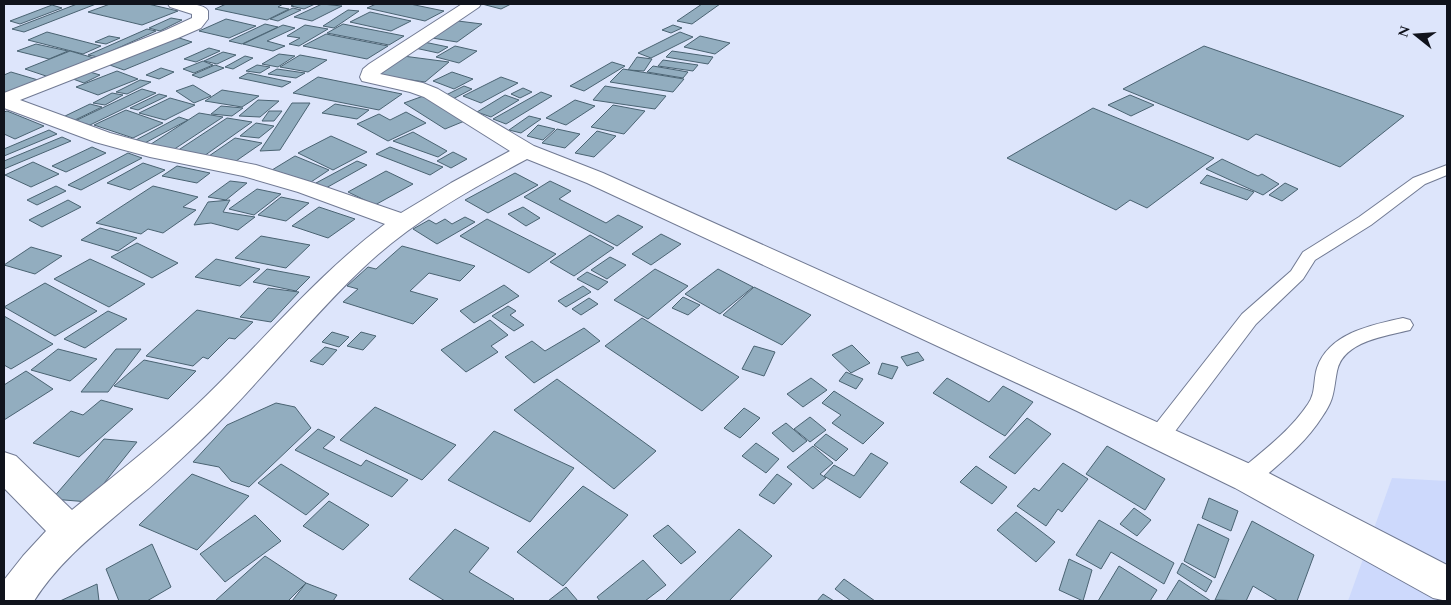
<svg xmlns="http://www.w3.org/2000/svg" width="1451" height="605" viewBox="0 0 1451 605" font-family="Spectral,serif">
	<style>
		.built { fill: #cdd9fc }
		.building { fill: #92adbf; stroke: #4a6372 }
		.lines { fill: none; stroke-linecap: round; stroke-linejoin: round }
		.service-casing { stroke: #717a93; stroke-width: 2 }
		.minor-casing { stroke: #717a93; stroke-width: 2 }
		.service { fill: #fff; fill-rule: evenodd }
		.minor { fill: #fff; fill-rule: evenodd }
	</style>
	<rect width="100%" height="100%" fill="#dde5fb"/>
	<path class="built" d="M1392,478L1447,481V601H1348Z"/>
	<g class="building">
		<path d="M77,4H96L24,32L12,29Z"/>
		<path d="M110,4H148L178,11L142,25L88,12Z"/>
		<path d="M226,4H283L278,7L289,9L267,20L215,9Z"/>
		<path d="M295,4H315L304,9L291,6Z"/>
		<path d="M322,4L342,6L312,21L294,17Z"/>
		<path d="M376,4H410L444,11L425,21L367,8Z"/>
		<path d="M482,4H511L501,9Z"/>
		<path d="M702,4H720L692,24L677,21Z"/>
		<path d="M52,5L62,8L20,24L10,21Z"/>
		<path d="M293,8L301,10L278,21L270,19Z"/>
		<path d="M348,10L359,11L334,28L323,26Z"/>
		<path d="M370,12L411,21L391,31L350,22Z"/>
		<path d="M171,18L182,20L160,31L149,28Z"/>
		<path d="M226,19L256,26L229,38L199,31Z"/>
		<path d="M458,21L482,24L457,42L432,38Z"/>
		<path d="M265,24L278,27L242,44L229,41Z"/>
		<path d="M343,24L404,36L389,45L327,33Z"/>
		<path d="M283,25L295,28L267,41L285,46L273,51L243,44Z"/>
		<path d="M305,25L328,29L299,46L289,44L300,38L287,36Z"/>
		<path d="M673,25L682,28L671,33L662,30Z"/>
		<path d="M147,29L156,31L98,57L88,55Z"/>
		<path d="M47,32L101,46L83,54L28,40Z"/>
		<path d="M680,32L693,37L651,58L638,53Z"/>
		<path d="M326,34L388,46L367,59L303,46Z"/>
		<path d="M109,36L120,38L106,44L95,42Z"/>
		<path d="M173,36L192,42L124,70L104,63Z"/>
		<path d="M700,36L730,43L715,54L684,47Z"/>
		<path d="M424,42L448,47L438,53L415,48Z"/>
		<path d="M36,44L68,51L49,59L17,51Z"/>
		<path d="M455,46L477,51L459,63L436,57Z"/>
		<path d="M1204,46L1404,116L1340,167L1256,134L1248,140L1123,89Z"/>
		<path d="M209,48L220,51L196,62L184,59Z"/>
		<path d="M70,51L94,58L49,77L25,69Z"/>
		<path d="M672,51L713,57L708,64L666,57Z"/>
		<path d="M223,52L236,55L217,64L204,61Z"/>
		<path d="M279,54L295,56L278,67L262,64Z"/>
		<path d="M300,55L327,60L308,72L280,67Z"/>
		<path d="M245,56L253,58L233,69L225,67Z"/>
		<path d="M403,56L449,62L425,82L377,75Z"/>
		<path d="M637,57L652,59L644,71L628,70Z"/>
		<path d="M663,60L698,65L693,71L658,66Z"/>
		<path d="M203,61L213,65L194,73L183,69Z"/>
		<path d="M612,62L625,66L584,91L570,86Z"/>
		<path d="M215,65L224,68L200,78L192,75Z"/>
		<path d="M257,65L270,67L260,73L246,71Z"/>
		<path d="M653,66L688,72L683,78L647,72Z"/>
		<path d="M161,68L174,72L159,79L146,75Z"/>
		<path d="M277,69L305,73L296,78L268,74Z"/>
		<path d="M623,69L684,79L673,92L610,82Z"/>
		<path d="M117,71L138,79L98,95L76,87Z"/>
		<path d="M11,72L38,80L4,94V75Z"/>
		<path d="M90,72L100,75L84,83L73,79Z"/>
		<path d="M452,72L473,79L454,89L433,81Z"/>
		<path d="M248,73L291,82L282,87L239,78Z"/>
		<path d="M318,77L402,94L379,110L293,93Z"/>
		<path d="M501,77L518,83L481,103L463,96Z"/>
		<path d="M140,80L151,82L127,94L116,92Z"/>
		<path d="M193,85L211,96L194,103L176,91Z"/>
		<path d="M464,86L472,89L451,100L442,97Z"/>
		<path d="M605,86L666,96L655,109L593,100Z"/>
		<path d="M523,88L532,92L520,98L511,94Z"/>
		<path d="M142,89L156,93L90,125L75,121Z"/>
		<path d="M222,90L259,96L242,107L205,101Z"/>
		<path d="M541,92L552,96L506,124L493,119Z"/>
		<path d="M112,93L123,95L105,105L93,103Z"/>
		<path d="M159,94L167,96L138,110L130,108Z"/>
		<path d="M426,95L467,120L445,129L404,103Z"/>
		<path d="M505,95L519,100L491,117L477,112Z"/>
		<path d="M1130,95L1154,105L1131,116L1108,105Z"/>
		<path d="M170,98L195,105L165,120L139,113Z"/>
		<path d="M258,100L279,101L260,117L239,116Z"/>
		<path d="M575,100L595,106L566,125L546,118Z"/>
		<path d="M292,103H310L280,150L260,151Z"/>
		<path d="M90,104L102,107L75,120L63,117Z"/>
		<path d="M335,104L369,110L357,119L322,113Z"/>
		<path d="M613,105L645,111L624,134L591,127Z"/>
		<path d="M221,106L243,108L232,116L211,114Z"/>
		<path d="M1093,108L1214,158L1147,208L1130,200L1116,210L1007,158Z"/>
		<path d="M126,110L163,123L133,138L94,125Z"/>
		<path d="M7,111L44,126L15,139L4,134V112Z"/>
		<path d="M269,111H282L274,121H262Z"/>
		<path d="M406,112L426,123L388,141L357,124L379,114L390,120Z"/>
		<path d="M199,113L223,117L173,150L148,146Z"/>
		<path d="M529,116L541,119L521,133L509,130Z"/>
		<path d="M179,117L188,120L143,144L134,141Z"/>
		<path d="M227,118L252,122L204,156L177,151Z"/>
		<path d="M256,123L274,126L259,138L240,136Z"/>
		<path d="M538,125L555,129L543,140L527,136Z"/>
		<path d="M557,129L580,134L565,148L542,143Z"/>
		<path d="M49,130L57,134L4,156V149Z"/>
		<path d="M597,131L616,136L594,157L575,153Z"/>
		<path d="M413,132L447,151L438,157L393,141Z"/>
		<path d="M331,136L367,152L333,170L298,153Z"/>
		<path d="M62,137L71,141L4,169V161Z"/>
		<path d="M235,138L262,143L236,161L209,156Z"/>
		<path d="M92,147L106,153L66,172L52,166Z"/>
		<path d="M390,147L443,167L430,175L376,154Z"/>
		<path d="M453,152L467,159L451,168L437,161Z"/>
		<path d="M128,153L142,158L81,190L68,185Z"/>
		<path d="M295,156L329,170L311,182L272,170Z"/>
		<path d="M1222,159L1258,176L1262,174L1279,184L1263,195L1206,169Z"/>
		<path d="M357,161L367,165L326,188L316,183Z"/>
		<path d="M33,162L59,174L31,187L5,175Z"/>
		<path d="M143,163L165,170L130,190L107,183Z"/>
		<path d="M177,166L210,173L197,183L162,176Z"/>
		<path d="M386,171L413,184L375,205L348,192Z"/>
		<path d="M515,173L538,185L488,213L465,200Z"/>
		<path d="M1207,175L1254,192L1247,200L1200,183Z"/>
		<path d="M230,181L247,183L226,200L208,197Z"/>
		<path d="M550,181L571,191L559,199L606,223L618,215L643,227L617,246L524,197Z"/>
		<path d="M1285,183L1298,189L1282,201L1269,195Z"/>
		<path d="M56,186L66,191L37,205L27,200Z"/>
		<path d="M153,186L198,197L183,207L196,210L163,233L148,229L141,234L96,223Z"/>
		<path d="M257,189L281,194L254,215L229,209Z"/>
		<path d="M281,197L309,203L286,221L258,215Z"/>
		<path d="M68,200L81,207L42,227L29,220Z"/>
		<path d="M230,200L223,212L255,217L238,230L211,223L194,225L208,202Z"/>
		<path d="M319,207L355,219L328,238L292,226Z"/>
		<path d="M523,207L540,218L526,226L508,214Z"/>
		<path d="M465,217L475,222L437,244L413,229L429,220L436,224L445,219L452,224Z"/>
		<path d="M487,219L556,254L529,273L460,236Z"/>
		<path d="M100,228L137,238L118,251L81,240Z"/>
		<path d="M661,234L681,244L651,265L632,254Z"/>
		<path d="M590,235L614,248L574,276L550,262Z"/>
		<path d="M261,236L310,245L286,268L235,258Z"/>
		<path d="M137,243L178,263L152,278L111,257Z"/>
		<path d="M402,246L475,266L460,281L429,273L410,291L438,299L413,324L343,302L358,289L347,286L368,267L376,269Z"/>
		<path d="M31,247L62,256L35,274L4,265Z"/>
		<path d="M610,257L626,265L607,279L591,270Z"/>
		<path d="M90,259L145,284L109,307L54,279Z"/>
		<path d="M216,259L260,269L240,286L195,277Z"/>
		<path d="M267,269L310,277L296,291L253,282Z"/>
		<path d="M655,269L688,286L648,319L614,300Z"/>
		<path d="M718,269L753,287L720,314L685,294Z"/>
		<path d="M587,272L608,282L598,290L577,279Z"/>
		<path d="M45,283L97,311L55,336L4,307Z"/>
		<path d="M504,285L519,296L474,323L460,311Z"/>
		<path d="M583,286L591,292L566,307L558,301Z"/>
		<path d="M754,287L811,315L782,345L723,315Z"/>
		<path d="M268,288L299,292L271,322L240,317Z"/>
		<path d="M683,297L700,305L688,315L672,308Z"/>
		<path d="M589,298L598,304L581,315L572,309Z"/>
		<path d="M508,306L516,311L510,315L524,325L514,331L492,316Z"/>
		<path d="M197,310L253,322L235,339L229,338L208,359L203,357L193,366L146,356Z"/>
		<path d="M108,311L127,319L85,348L64,339Z"/>
		<path d="M4,316L53,344L11,369L4,365Z"/>
		<path d="M642,318L739,377L702,411L605,346Z"/>
		<path d="M490,320L508,335L491,346L498,352L466,372L441,350Z"/>
		<path d="M584,328L600,341L534,383L505,357L532,341L545,351Z"/>
		<path d="M332,332L349,337L339,347L322,342Z"/>
		<path d="M361,332L376,336L363,350L347,346Z"/>
		<path d="M852,345L870,363L851,373L832,355Z"/>
		<path d="M754,346L775,352L764,376L742,369Z"/>
		<path d="M325,347L337,350L323,365L310,361Z"/>
		<path d="M58,349L97,359L70,381L31,370Z"/>
		<path d="M116,349H141L108,392H81Z"/>
		<path d="M918,352L924,360L907,366L901,357Z"/>
		<path d="M144,360L196,371L168,399L114,386Z"/>
		<path d="M882,363L898,367L892,379L878,374Z"/>
		<path d="M26,371L53,389L4,420V385Z"/>
		<path d="M846,372L863,379L856,389L839,381Z"/>
		<path d="M811,378L827,390L803,407L787,394Z"/>
		<path d="M947,378L989,402L1003,386L1033,402L1005,436L933,393Z"/>
		<path d="M557,379L656,451L614,489L514,410Z"/>
		<path d="M834,391L884,423L863,444L832,423L841,415L822,403Z"/>
		<path d="M101,400L133,409L79,457L33,443L71,411L83,415Z"/>
		<path d="M276,403L295,407L311,428L249,487L231,481L219,467L193,462L227,425Z"/>
		<path d="M375,407L456,445L422,480L340,440Z"/>
		<path d="M744,408L760,418L740,438L724,428Z"/>
		<path d="M810,417L826,430L810,442L794,429Z"/>
		<path d="M1027,418L1051,434L1015,474L989,457Z"/>
		<path d="M786,423L807,441L793,452L772,433Z"/>
		<path d="M318,429L335,437L323,448L361,466L366,460L408,480L392,497L295,450Z"/>
		<path d="M494,431L574,468L530,522L448,480Z"/>
		<path d="M826,434L848,449L836,461L814,445Z"/>
		<path d="M104,439L137,442L89,502L52,499Z"/>
		<path d="M756,443L779,459L766,473L742,456Z"/>
		<path d="M813,446L833,463L820,474L826,478L813,489L787,467Z"/>
		<path d="M1107,446L1165,479L1145,510L1086,474Z"/>
		<path d="M871,453L888,463L860,498L824,476L834,465L854,476Z"/>
		<path d="M1063,463L1088,479L1062,512L1058,509L1046,526L1017,506L1034,488L1039,491Z"/>
		<path d="M281,464L329,494L306,515L258,483Z"/>
		<path d="M976,466L1007,487L992,504L960,482Z"/>
		<path d="M192,474L249,496L197,550L139,525Z"/>
		<path d="M777,474L792,484L774,504L759,495Z"/>
		<path d="M583,486L628,515L563,586L517,552Z"/>
		<path d="M1209,498L1238,511L1231,531L1202,518Z"/>
		<path d="M329,501L369,525L343,550L303,526Z"/>
		<path d="M1134,508L1151,520L1137,536L1120,524Z"/>
		<path d="M1016,512L1055,542L1036,562L997,530Z"/>
		<path d="M255,515L281,541L225,582L200,554Z"/>
		<path d="M1099,520L1174,563L1164,584L1111,552L1101,569L1076,555Z"/>
		<path d="M1252,521L1314,555L1297,601H1278L1253,586L1246,601L1215,600Z"/>
		<path d="M1198,524L1229,539L1215,578L1184,561Z"/>
		<path d="M668,525L696,552L681,564L653,536Z"/>
		<path d="M455,529L489,548L469,572L514,599L512,601H445L409,579Z"/>
		<path d="M739,529L772,556L729,601H665Z"/>
		<path d="M152,544L171,587L147,601H119L106,569Z"/>
		<path d="M265,556L306,583L288,601H215Z"/>
		<path d="M1069,559L1092,570L1083,601L1059,590Z"/>
		<path d="M643,560L666,585L645,601H600L597,597Z"/>
		<path d="M1182,563L1212,581L1206,592L1177,573Z"/>
		<path d="M1119,566L1157,590L1150,601H1098Z"/>
		<path d="M844,579L875,601H851L835,589Z"/>
		<path d="M1179,580L1211,601H1166Z"/>
		<path d="M306,583L337,595L333,601H292Z"/>
		<path d="M97,584L99,601H60Z"/>
		<path d="M566,587L578,601H548Z"/>
		<path d="M823,594L834,601H817Z"/>
	</g>
	<g class="lines">
		<g class="service-casing">
			<g id="service">
				<path d="M1447,165V175L1425,184L1371,225L1315,260L1303,279L1256,324L1167,442L1159,445L1151,442L1148,436L1151,430L1242,314L1291,271L1303,252L1359,217L1413,178Z"/>
				<path d="M1403,318L1410,320L1413,325L1410,330C1386,336 1343,341 1337,371C1333,392 1335,398 1322,417C1305,444 1279,464 1255,485L1247,488L1239,485L1235,478L1239,471C1263,451 1290,431 1308,404C1316,393 1313,381 1317,368C1329,333 1371,325 1403,318Z"/>
			</g>
		</g>
		<g class="minor-casing">
			<path id="minor" d="M168,4C176,4 204,2 208,11C208,12 208,18 208,19L201,28L178,38L20,100L110,133L150,144L256,165L314,183L401,213L451,183L510,151L424,97L410,92L362,81L360,77L363,69L369,64L462,4H481L479,7L380,74L423,83L438,89L534,146L603,173L1259,468L1447,565V601L1433,598L1235,488L1077,411L587,183L527,159C469,190 411,222 363,268C305,323 256,388 197,444C176,464 155,484 132,502C97,532 59,561 34,601H4V580L23,556L46,531L4,488V452L16,456L72,510C117,473 163,438 205,397C265,339 318,274 385,224L298,192L243,176L150,157L95,142L4,108V93L166,30L192,18V14L170,7Z"/>
		</g>
		<use href="#service" class="service"/>
		<use href="#minor" class="minor"/>
	</g>
	<rect width="1451" height="605" fill="none" stroke="#10131c" stroke-width="10"/>
	<g transform="translate(1416 35) rotate(287)" stroke="#dde5fb" stroke-width="4" paint-order="stroke">
	<path d="M0-4L9 19L0 12L-9 19Z" fill="#10131c"/>
	<text y="-8" font-size="14" font-weight="bold" text-anchor="middle" fill="#10131c">N</text>
	</g>
</svg>
